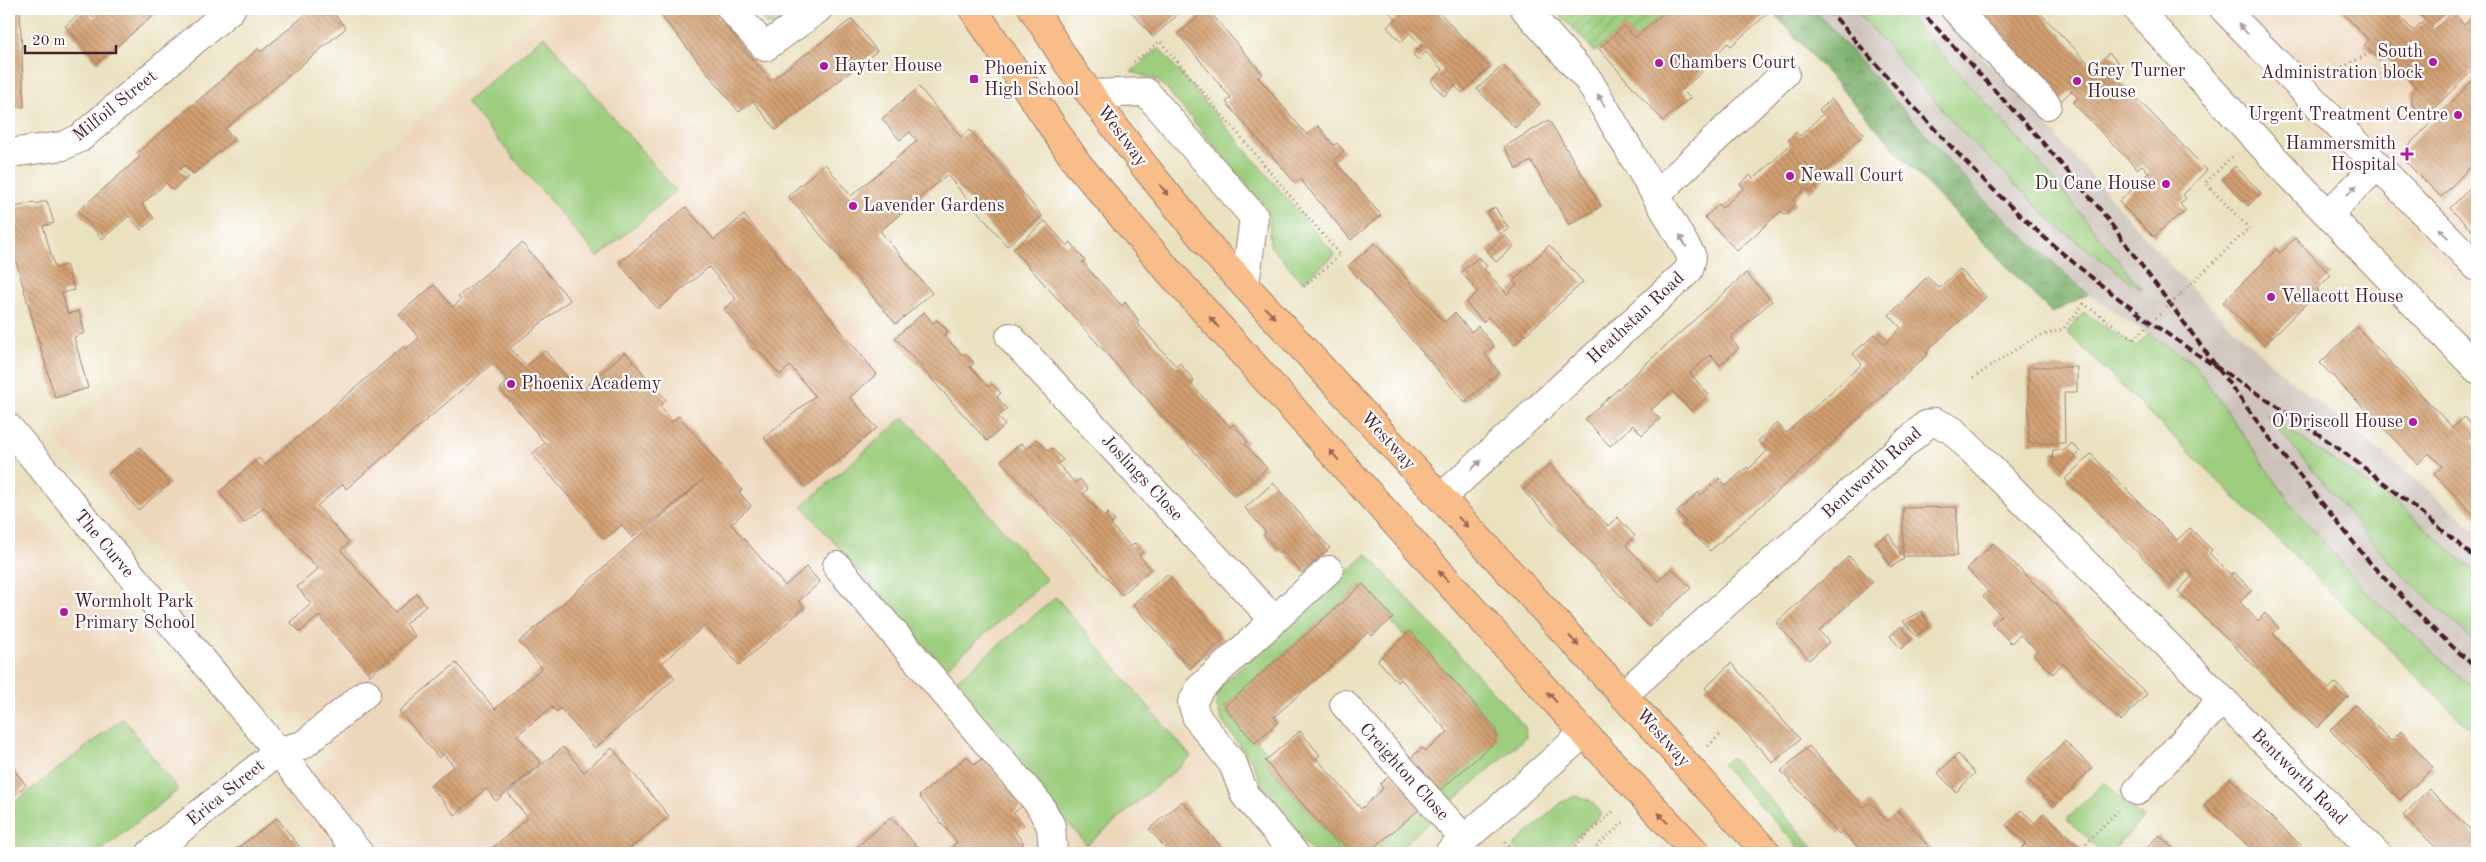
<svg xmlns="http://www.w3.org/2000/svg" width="2486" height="862" viewBox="0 0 2486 862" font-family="'Old Standard TT',serif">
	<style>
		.built { fill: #edd7bb }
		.railway { fill: #ccc2b9 }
		.grass { fill: #9cce7e; stroke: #737654 }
		.forest { fill: url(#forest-crowns); stroke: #64684c }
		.garden { fill: url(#garden-furrows); stroke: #737654 }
		.building { fill: url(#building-back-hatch) }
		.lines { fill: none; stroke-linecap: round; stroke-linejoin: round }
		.minor-casing { stroke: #9a8075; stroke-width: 30 }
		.highway-casing { stroke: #9a8075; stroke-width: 30 }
		.path { stroke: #9a8075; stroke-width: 3; stroke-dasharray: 1 4; stroke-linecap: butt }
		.minor { stroke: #fff; stroke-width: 28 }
		.highway { stroke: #f8bd88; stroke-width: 28 }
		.rail { stroke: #4a1f2b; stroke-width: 4; stroke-dasharray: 8 4; stroke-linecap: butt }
		.path-bridge { stroke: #9a8075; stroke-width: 3; stroke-dasharray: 1 4; stroke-linecap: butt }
		.oneway { fill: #ae9aa0 }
		.oneway2 { fill: #986655 }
		.poi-dot { fill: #b5179e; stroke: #fff; stroke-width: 2 }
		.labels { text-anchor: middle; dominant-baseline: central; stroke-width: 4.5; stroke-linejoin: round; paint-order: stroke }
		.poi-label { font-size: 18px; fill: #4a1f2b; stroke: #fff; text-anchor: start }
		.street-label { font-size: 18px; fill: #4a1f2b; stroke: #fff }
	</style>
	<defs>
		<pattern id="forest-crowns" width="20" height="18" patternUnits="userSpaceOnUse" patternTransform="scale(1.25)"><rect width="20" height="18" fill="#7db16d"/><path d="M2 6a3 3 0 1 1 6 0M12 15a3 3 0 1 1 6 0" fill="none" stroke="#688f5a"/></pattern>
		<pattern id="garden-furrows" width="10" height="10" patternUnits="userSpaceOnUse" patternTransform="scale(1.25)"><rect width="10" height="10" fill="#9cce7e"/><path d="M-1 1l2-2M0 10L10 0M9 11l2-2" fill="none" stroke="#88b06d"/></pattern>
		<pattern id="building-back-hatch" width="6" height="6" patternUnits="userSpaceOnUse" patternTransform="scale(1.25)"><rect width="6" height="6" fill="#d19f70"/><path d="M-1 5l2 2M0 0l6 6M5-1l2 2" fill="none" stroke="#ac815c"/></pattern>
	</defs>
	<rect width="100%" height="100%" fill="#fff"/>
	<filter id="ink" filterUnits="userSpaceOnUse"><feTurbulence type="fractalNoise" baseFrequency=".02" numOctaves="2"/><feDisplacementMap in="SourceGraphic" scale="10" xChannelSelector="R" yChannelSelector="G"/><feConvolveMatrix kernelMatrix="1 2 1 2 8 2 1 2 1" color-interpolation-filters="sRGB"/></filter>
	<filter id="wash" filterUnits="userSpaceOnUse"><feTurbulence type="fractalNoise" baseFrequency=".0096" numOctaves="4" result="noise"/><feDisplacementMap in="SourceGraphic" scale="20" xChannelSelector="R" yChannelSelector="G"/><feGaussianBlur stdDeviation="1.12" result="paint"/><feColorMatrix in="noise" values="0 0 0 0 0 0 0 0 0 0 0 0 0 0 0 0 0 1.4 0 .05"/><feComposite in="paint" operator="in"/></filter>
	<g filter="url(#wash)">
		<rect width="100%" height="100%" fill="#eae1bf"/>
		<g class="built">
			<path d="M546,9H596L758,207L1165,690L1156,698L1213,766L1121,853H327L281,797L333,754L297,710L291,714L55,437L243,270Z"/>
			<path d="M2197,9H2477V300Z"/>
			<path d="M9,483L227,737L225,754L98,853H9Z"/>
		</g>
		<path class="railway" d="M1814,9H1936L2037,114L2177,273L2225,321L2290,380L2430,491L2477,532V692L2363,589L2292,505L2193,364L2088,294L1984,200Z"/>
		<g class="grass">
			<path d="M753,9H804L774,26L767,24Z"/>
			<path d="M1855,9H1901L2041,164L2142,290L2062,230L1960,130Z"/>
			<path d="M544,36L676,191L598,257L466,102Z"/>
			<path d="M1159,48L1335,255L1303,282L1271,247C1267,233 1273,221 1265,207L1166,88L1155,79L1131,72Z"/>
			<path d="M2084,312L2135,347L2149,334L2193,363L2292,505L2363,589L2477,692V736L2067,332Z"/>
			<path d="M2266,414L2406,511L2477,573V644L2390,563Z"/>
			<path d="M904,417L1047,580L945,669L802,506Z"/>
			<path d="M1367,554L1525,727L1526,737L1451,803L1440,791L1495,741L1496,729L1410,632L1404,636L1390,620L1392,617L1362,584L1224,707L1254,742L1257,741L1270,757L1265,762L1345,853H1313L1267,798L1253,763L1223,723L1216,704L1219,687Z"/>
			<path d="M1056,597L1191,757L1087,845L951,685Z"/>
			<path d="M123,718L178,790L98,853H9V807Z"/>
			<path d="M1731,757L1813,847L1806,853H1804L1722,765Z"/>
			<path d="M2104,782L2143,819L2110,853H2103L2067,819Z"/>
			<path d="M1575,796L1590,800L1602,814L1559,853H1520L1513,846L1563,801Z"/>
			<path d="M1421,807L1432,820L1394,853H1368Z"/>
		</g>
		<path class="forest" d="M1770,9H1814L1984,200L2088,294L2052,313L1923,180Z"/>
		<path class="garden" d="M1554,9H1668L1635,38L1624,27L1595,52Z"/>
		<g id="blocks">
			<g class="building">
				<path d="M9,9H20L24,107H9Z"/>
				<path d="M85,9L93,18L104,9H161L97,63L65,26Z"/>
				<path d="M312,9H330L346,28L225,129L234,139L193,174L185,165L180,169L188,177L173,190L166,183L142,204L154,218L141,230L129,216L102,239L78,211L140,157L137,153L258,49L261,52Z"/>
				<path d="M656,9H712L770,81L852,19L877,51L776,130L753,101L739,112Z"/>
				<path d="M1129,9H1180L1182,11L1153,37Z"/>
				<path d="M1207,9L1263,74L1258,77L1307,135L1318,126L1334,145L1337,143L1344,151L1334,160L1381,215L1351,240L1300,179L1295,183L1226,102L1231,98L1178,34Z"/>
				<path d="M1387,9H1436L1490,67L1462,93L1455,86L1444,96L1431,81L1443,70L1426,52L1418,60L1413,54L1422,46L1410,33L1401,42L1387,27L1396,19Z"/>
				<path d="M1668,9H1765L1768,13L1731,46L1728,43L1700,69L1702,72L1682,90L1690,98L1663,121L1599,49L1624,26L1635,38Z"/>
				<path d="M1965,9H2036L2093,68L2109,53L2119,63L2110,71L2207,170L2183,195L2186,198L2180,204L2186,211L2171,221L2154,237L2119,202L2149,173L2142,165L2137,169L2073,103L2078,98L2071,91L2057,105Z"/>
				<path d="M2339,9H2392L2414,31L2425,20L2414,9H2450L2431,26L2435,29L2453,12L2464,24L2477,12V66L2431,111L2421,113L2412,104V92L2416,88L2384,55L2379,60L2364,45L2369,40Z"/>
				<path d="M1503,65L1540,104L1515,128L1477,89Z"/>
				<path d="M2477,76V160L2441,197L2399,155Z"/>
				<path d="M919,87L961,137L970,130L1042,216L1007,246L947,175L880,231L932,293L896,324L788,196L825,164L851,196L917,141L910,132L900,140L882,119Z"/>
				<path d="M1832,99L1864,134L1822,174L1825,177L1810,192L1806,188L1793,200L1796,204L1785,215L1781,211L1737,251L1705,217L1719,204L1722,208L1744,188L1740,184L1750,175L1754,179L1791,144L1788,140L1796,132L1800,136L1823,114L1819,110Z"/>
				<path d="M1549,120L1601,206L1569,225L1531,161L1517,169L1504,147Z"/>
				<path d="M2235,166L2261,193L2248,206L2222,179Z"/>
				<path d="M2477,182V236L2450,208Z"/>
				<path d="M47,201L54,223L43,226L55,268L66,265L74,290L62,293L68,314L79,311L85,333L74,337L88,388L55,398L9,237V209L34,202L35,204Z"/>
				<path d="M686,207L714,240L744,215L877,374L850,397L877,428L806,487L764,438L815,396L790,366L780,375L724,309L736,299L709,267L658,309L619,263Z"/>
				<path d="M1495,207L1509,229L1500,234L1487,213Z"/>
				<path d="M1045,221L1067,246L1071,242L1085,261L1082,262L1122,306L1125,302L1139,321L1137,323L1176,366L1180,363L1194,381L1191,384L1230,427L1234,424L1248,442L1245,444L1267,468L1235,497L1013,249Z"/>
				<path d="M1504,235L1514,246L1496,262L1487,251Z"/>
				<path d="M2295,238L2331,275L2317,289L2319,291L2264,345L2223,302L2277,249L2280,253Z"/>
				<path d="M522,243L570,300L510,348L526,366L545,351L580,392L625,352L666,400L660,406L672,422L679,416L742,490L739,492L751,506L731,524L785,586L806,567L820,582L799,601L804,608L739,665L705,625L662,663L675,678L595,748L560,708L556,712L552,707L517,735L541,763L496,801L486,789L455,815L430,786L454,766L443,754L439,758L399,711L456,663L495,709L542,668L519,642L704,479L632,538L622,525L605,539L532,454L545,443L500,389L508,381L493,363L346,489L343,484L317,506L349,543L341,550L395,613L417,594L426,606L405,624L415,636L370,675L319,616L300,632L290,622L311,604L297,587L318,569L264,507L244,523L219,492L259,458L265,465L404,346L406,349L419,338L399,314L434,285L453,307L461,300L458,297Z"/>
				<path d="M1375,243L1444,322L1455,313L1471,332L1478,326L1494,346L1485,354L1499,372L1465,402L1348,266Z"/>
				<path d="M1549,245L1583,282L1514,345L1488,317L1483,322L1466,303L1478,292L1461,272L1479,257L1487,266L1484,269L1507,294L1517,284L1513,281Z"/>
				<path d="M1960,269L1986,297L1926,352L1928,354L1833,442L1710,551L1684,524L1686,522L1677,512L1699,492L1701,495L1720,478L1726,486L1747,467L1749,469L1767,451L1758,441L1777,423L1786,433L1862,364L1853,354L1875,334L1884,344L1901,328L1889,315L1927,277L1939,288Z"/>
				<path d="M1746,273L1772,301L1730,338L1739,348L1720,365L1710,355L1690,373L1709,395L1691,411L1672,391L1651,410L1660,419L1642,435L1633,425L1610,446L1585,419Z"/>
				<path d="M924,312L933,323L937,320L948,331L944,335L962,355L965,353L974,363L970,367L989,387L992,384L1001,393L997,397L1007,409L998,417L1005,425L987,441L895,338Z"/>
				<path d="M2357,327L2453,428L2464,417L2477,431V435L2472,441L2477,446V518L2434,474L2442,466L2429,453L2418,464L2320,363Z"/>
				<path d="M2028,367H2077V392H2064L2065,443H2029Z"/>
				<path d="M1037,439L1048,451L1052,448L1063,460L1058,464L1075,483L1080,479L1088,489L1083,494L1104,517L1108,513L1115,521L1111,525L1131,547L1135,543L1143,552L1139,555L1151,569L1122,595L1001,461L1021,443L1027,449Z"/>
				<path d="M2072,443L2080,452L2061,472L2052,461L2053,450H2065Z"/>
				<path d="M140,447L170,484L138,510L108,474Z"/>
				<path d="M2091,454L2177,540L2190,528L2212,550L2209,553L2231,575L2233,572L2252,590L2240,602L2258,621L2265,613L2279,628L2273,634L2329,689L2335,683L2349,696L2317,728L2178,591L2192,576L2185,569L2170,585L2065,479Z"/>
				<path d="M1550,464L1608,526L1617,517L1635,536L1626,545L1658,581L1672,568L1691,588L1649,627L1523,490Z"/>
				<path d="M1273,483L1330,548L1302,573L1282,550L1279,553L1263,534L1266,532L1245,508Z"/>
				<path d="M1957,507V556H1903V508Z"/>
				<path d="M1889,534L1904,559L1891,567L1876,542Z"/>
				<path d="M1993,543L2147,694L2121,721L2063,663L2053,674L2034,655L2038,651L2020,635L2011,643L1992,624L2001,615L1983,597L1988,591L1967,569Z"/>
				<path d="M1849,556L1873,582L1819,631L1829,642L1809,660L1776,623Z"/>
				<path d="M1167,574L1224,639L1190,669L1133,604Z"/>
				<path d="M1363,584L1393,618L1372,636L1369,632L1274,717L1278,722L1255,743L1224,707Z"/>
				<path d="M1922,611L1929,626L1916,636L1903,621Z"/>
				<path d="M1901,626L1912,639L1901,649L1890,636Z"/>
				<path d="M1410,631L1496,729V741L1436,794L1407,761L1422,748L1426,751L1448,732L1401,679L1397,682L1378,660Z"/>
				<path d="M1731,663L1800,739L1773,763L1705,688Z"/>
				<path d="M2355,705L2391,741L2401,731L2433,768L2400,800L2330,730Z"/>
				<path d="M1300,731L1320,755L1316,758L1361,809L1383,789L1380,784L1394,772L1423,806L1368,853H1345L1265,761Z"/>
				<path d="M2065,741L2092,768L2054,807L2027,780Z"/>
				<path d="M1809,746L1864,807L1870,802L1887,821L1898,811L1934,853H1863L1842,830L1839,834L1781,771Z"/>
				<path d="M563,747L584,772L612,748L669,816L625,853H486L528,818L508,793Z"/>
				<path d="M1958,754L1975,773L1956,792L1938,773Z"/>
				<path d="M967,756L974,765L985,756L1024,804L1014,813L1024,825L1015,832L1024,843L1012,853H944L957,842L919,796Z"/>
				<path d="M9,764L26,785L9,800Z"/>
				<path d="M2230,778L2289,834L2309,853H2256L2204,805Z"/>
				<path d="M2429,789L2477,836V853H2442L2403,816Z"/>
				<path d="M1182,801L1226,853H1169L1162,844L1149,829Z"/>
				<path d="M2021,810L2035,823L2044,813L2086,853H2017L2026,844L2006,825Z"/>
				<path d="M891,817L923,853H850Z"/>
				<path d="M277,818L299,846L290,853H231Z"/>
				<path d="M2159,835L2178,853H2142Z"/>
			</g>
		</g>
	</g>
	<g filter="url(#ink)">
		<use href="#blocks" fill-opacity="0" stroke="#9a8075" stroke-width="1"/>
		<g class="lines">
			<g class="minor-casing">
				<g id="minor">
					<path d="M731,9L765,47L818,9"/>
					<path d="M1955,9L2047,105"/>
					<path d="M2137,9L2271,155L2477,369"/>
					<path d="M2224,9L2477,267"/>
					<path d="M1091,94L1146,92L1254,217L1245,285"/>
					<path d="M9,153L63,146L80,138L231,9"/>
					<path d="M1657,194L1785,73"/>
					<path d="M2328,214L2376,167"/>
					<path d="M1010,337L1273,619"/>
					<path d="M9,428L278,751L359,853"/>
					<path d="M1441,498L1689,270L1692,257L1589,81L1525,9"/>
					<path d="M837,566L1039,804L1051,826L1053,853"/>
					<path d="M1623,695L1926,425L1935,422L1952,430L2376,853"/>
					<path d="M1344,704L1465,840"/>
					<path d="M2137,791L2221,701"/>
					<path d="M151,853L278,751L303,745L366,693"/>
					<path d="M1294,853L1245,795L1233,764L1197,718L1192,703L1200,688L1329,570"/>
					<path d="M1449,853L1584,733"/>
				</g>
			</g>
			<g class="highway-casing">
				<g id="highway">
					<path d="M973,9L1077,163L1159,260L1584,733L1696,853"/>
					<path d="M1033,9L1072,70L1145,167L1214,252L1623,695L1767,853"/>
				</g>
			</g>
			<g class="path">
				<path d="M1134,62L1160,41L1340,255L1301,289"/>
				<path d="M2329,74L2372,52"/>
				<path d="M2232,157L2205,183L2249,228"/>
				<path d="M1973,378L2030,340L2063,329L2084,304L2134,339"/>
				<path d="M1708,746L1720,735"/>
				<path d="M1505,842L1514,853"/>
				<path d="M2086,844L2117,811"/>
				<path d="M1568,853L1614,811"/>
				<path d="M1589,853L1624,822"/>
			</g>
			<use href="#minor" class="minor"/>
			<use href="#highway" class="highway"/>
			<g class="rail">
				<path d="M1828,9C1917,112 2004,211 2113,294C2174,342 2241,382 2305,425C2365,466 2422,512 2477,560"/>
				<path d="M1919,9L2038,137L2099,208L2268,436L2371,564L2429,625L2477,669"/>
			</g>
			<path class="path-bridge" d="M2134,339L2249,228"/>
		</g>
		<defs><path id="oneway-solid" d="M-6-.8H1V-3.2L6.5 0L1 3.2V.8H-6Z" transform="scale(1.25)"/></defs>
		<g class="oneway">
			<use href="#oneway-solid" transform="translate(2243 29) rotate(-134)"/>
			<use href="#oneway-solid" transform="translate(1601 100) rotate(-121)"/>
			<use href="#oneway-solid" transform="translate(2352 190) rotate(-44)"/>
			<use href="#oneway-solid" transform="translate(2443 233) rotate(-135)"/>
			<use href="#oneway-solid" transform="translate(1683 241) rotate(-119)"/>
			<use href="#oneway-solid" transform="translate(1476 465) rotate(-43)"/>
		</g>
		<g class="oneway2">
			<use href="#oneway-solid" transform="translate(1164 190) rotate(51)"/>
			<use href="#oneway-solid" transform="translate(1270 313) rotate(47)"/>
			<use href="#oneway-solid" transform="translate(1214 322) rotate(-132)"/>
			<use href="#oneway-solid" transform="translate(1334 455) rotate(-132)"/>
			<use href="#oneway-solid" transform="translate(1463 522) rotate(47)"/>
			<use href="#oneway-solid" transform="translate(1443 576) rotate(-132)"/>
			<use href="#oneway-solid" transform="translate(1574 641) rotate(47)"/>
			<use href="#oneway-solid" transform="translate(1552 697) rotate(-132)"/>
			<use href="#oneway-solid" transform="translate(1663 818) rotate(-133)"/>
		</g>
	</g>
	<g class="poi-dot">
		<circle cx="2433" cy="62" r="5"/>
		<circle cx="1659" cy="63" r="5"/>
		<circle cx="824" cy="66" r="5"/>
		<rect x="969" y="74" width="10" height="10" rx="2.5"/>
		<circle cx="2077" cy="81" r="5"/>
		<circle cx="2458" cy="115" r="5"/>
		<path d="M2404.5 146.5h5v5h5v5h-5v5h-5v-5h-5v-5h5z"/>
		<circle cx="1790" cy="176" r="5"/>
		<circle cx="2166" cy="184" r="5"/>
		<circle cx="853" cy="206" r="5"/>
		<circle cx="2271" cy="297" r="5"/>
		<circle cx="511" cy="384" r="5"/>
		<circle cx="2413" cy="422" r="5"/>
		<circle cx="64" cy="612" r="5"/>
	</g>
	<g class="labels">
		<g class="poi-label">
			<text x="2423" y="52" text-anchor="end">South<tspan x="2423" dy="21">Administration block</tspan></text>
			<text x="1669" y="63">Chambers Court</text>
			<text x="834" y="66">Hayter House</text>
			<text x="984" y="69">Phoenix<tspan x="984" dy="21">High School</tspan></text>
			<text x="2087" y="71">Grey Turner<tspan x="2087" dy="21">House</tspan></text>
			<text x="2448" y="115" text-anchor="end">Urgent Treatment Centre</text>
			<text x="2396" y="144" text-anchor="end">Hammersmith<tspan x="2396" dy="21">Hospital</tspan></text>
			<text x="1800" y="176">Newall Court</text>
			<text x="2156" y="184" text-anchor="end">Du Cane House</text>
			<text x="863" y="206">Lavender Gardens</text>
			<text x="2281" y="297">Vellacott House</text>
			<text x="521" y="384">Phoenix Academy</text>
			<text x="2403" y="422" text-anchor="end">O'Driscoll House</text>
			<text x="74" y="602">Wormholt Park<tspan x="74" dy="21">Primary School</tspan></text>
		</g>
		<g class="street-label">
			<text transform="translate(115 106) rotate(-39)">Milfoil Street</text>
			<text transform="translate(1122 136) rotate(53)">Westway</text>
			<text transform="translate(1636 318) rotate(-43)">Heathstan Road</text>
			<text transform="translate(1388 441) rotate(47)">Westway</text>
			<text transform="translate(1872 473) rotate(-42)">Bentworth Road</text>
			<text transform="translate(1142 478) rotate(47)">Joslings Close</text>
			<text transform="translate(104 544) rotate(50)">The Curve</text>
			<text transform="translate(1663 738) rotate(48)">Westway</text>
			<text transform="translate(1404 772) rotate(48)">Creighton Close</text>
			<text transform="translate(2299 777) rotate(45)">Bentworth Road</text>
			<text transform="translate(226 793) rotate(-39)">Erica Street</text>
		</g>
	</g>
	<rect width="2486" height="862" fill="none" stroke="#fff" stroke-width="30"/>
	<path d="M25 45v8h91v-8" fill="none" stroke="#4a1f2b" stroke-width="2.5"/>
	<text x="32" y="45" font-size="15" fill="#4a1f2b" stroke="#ffffff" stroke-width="4" paint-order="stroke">20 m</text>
</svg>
